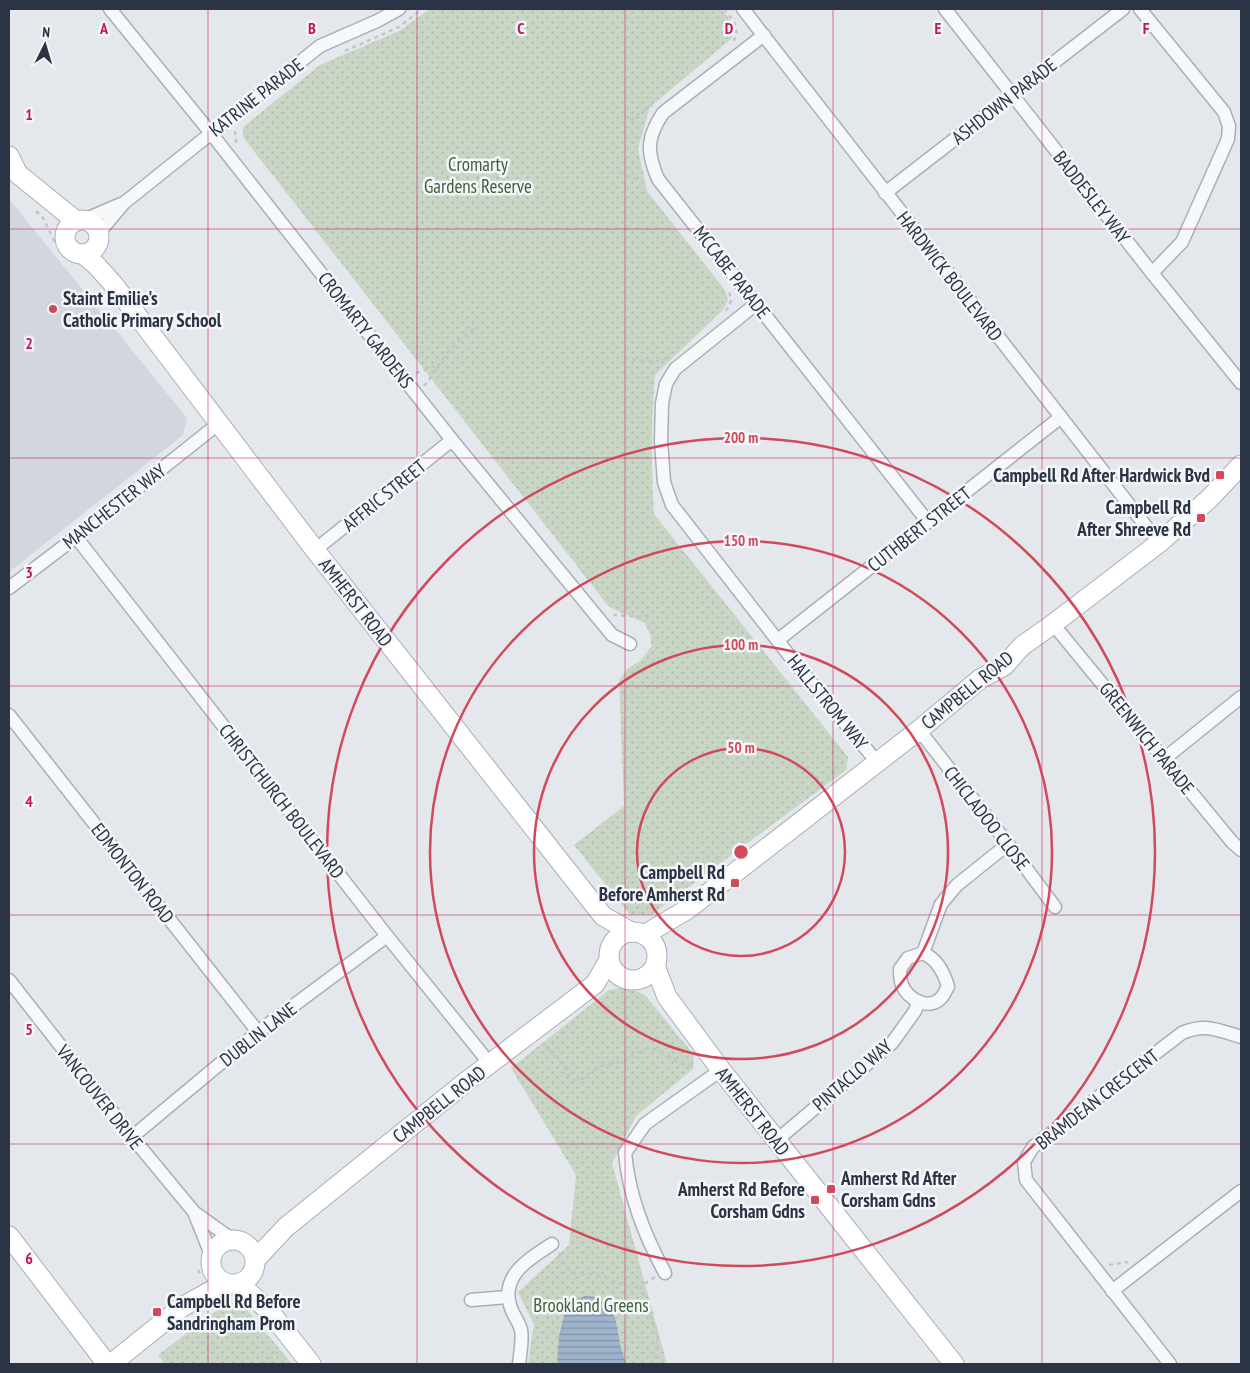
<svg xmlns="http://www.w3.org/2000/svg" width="1250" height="1373" viewBox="0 0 1250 1373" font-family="'PT Sans Narrow',sans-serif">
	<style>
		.built { fill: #d2d6de }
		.park { fill: url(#park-dots) }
		.water { fill: url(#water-rules) }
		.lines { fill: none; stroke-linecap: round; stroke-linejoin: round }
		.street-casing { stroke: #a9aeb7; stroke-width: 15 }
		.secondary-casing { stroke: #a9aeb7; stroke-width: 21 }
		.path { stroke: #c2c5cb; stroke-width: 2.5; stroke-dasharray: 4 4; stroke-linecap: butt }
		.street { stroke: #f7f8fa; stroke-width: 12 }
		.secondary { stroke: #fff; stroke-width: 19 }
		.grid { fill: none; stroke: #c2185b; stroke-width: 1; stroke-opacity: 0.55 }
		.ring { fill: none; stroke: #d1495b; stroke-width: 2.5 }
		.poi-dot { fill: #d1495b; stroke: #f4f6f9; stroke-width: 2 }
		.labels { text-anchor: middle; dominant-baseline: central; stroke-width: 5; stroke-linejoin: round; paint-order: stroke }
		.street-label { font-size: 19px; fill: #2b3445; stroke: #f4f6f9 }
		.park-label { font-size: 19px; fill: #3f6138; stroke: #f4f6f9 }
		.poi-label { font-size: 19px; font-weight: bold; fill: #2b3445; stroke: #f4f6f9; text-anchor: end }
		.grid-label { font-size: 16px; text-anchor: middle; font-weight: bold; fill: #c2185b; stroke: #f4f6f9; stroke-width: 5; stroke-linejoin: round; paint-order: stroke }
		.centre { fill: #d1495b; stroke: #f4f6f9; stroke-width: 2.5 }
		.ring-label { font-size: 15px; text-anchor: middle; font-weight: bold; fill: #d1495b; stroke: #f4f6f9; stroke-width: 5; stroke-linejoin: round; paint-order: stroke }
	</style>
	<defs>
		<pattern id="park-dots" width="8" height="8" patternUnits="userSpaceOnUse" patternTransform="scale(1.25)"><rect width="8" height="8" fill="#c9d6c5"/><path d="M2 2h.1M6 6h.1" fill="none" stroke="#adb8ab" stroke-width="1.8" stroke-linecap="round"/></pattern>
		<pattern id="water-rules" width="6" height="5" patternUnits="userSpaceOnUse" patternTransform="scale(1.25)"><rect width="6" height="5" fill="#9fb4cc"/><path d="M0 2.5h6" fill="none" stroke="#8293a7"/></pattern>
	</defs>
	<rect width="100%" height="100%" fill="#e4e7ec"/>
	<path class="built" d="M9,199L187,418L183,435L9,572Z"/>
	<g class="park">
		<path d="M429,9H721C729,19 738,25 731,39L650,107L638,148L647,191L725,290L728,300L723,310L655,375C651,422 651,467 654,514L848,757L846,770L651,915H630L574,845L624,806L619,680L627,669L640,661L651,647V637L645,623L609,607L243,137V127L320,65L401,30Z"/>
		<path d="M627,987L645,995L694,1055L693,1069L636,1116L612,1163L667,1364H528L534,1324L518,1292L569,1245L576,1175L511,1068L609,990Z"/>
		<path d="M228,1302L244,1306L292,1364H165L158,1355Z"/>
	</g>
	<path class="water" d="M585,1296L598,1297L615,1317L621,1348L626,1364H557L559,1336L567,1303Z"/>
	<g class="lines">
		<g class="street-casing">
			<g id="street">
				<path d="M110,9L210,132L452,440L612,635L630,644"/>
				<path d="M743,9L1159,543"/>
				<path d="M945,9L1152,273L1241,383"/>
				<path d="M1140,9L1224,112L1229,126L1228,139L1182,242L1152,273"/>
				<path d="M764,35L663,113C647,137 646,151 658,179L928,522"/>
				<path d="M885,193L1123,9"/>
				<path d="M84,220L121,204"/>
				<path d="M98,234L124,203L320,46L377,21L399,9"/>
				<path d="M756,304L675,369L666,384L662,403L661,441L664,482L672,505L799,668L877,762"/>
				<path d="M76,537L387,936L490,1064"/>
				<path d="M315,550L452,440"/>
				<path d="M9,588L76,537L218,424"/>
				<path d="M1053,624L1232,842L1241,850"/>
				<path d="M778,640L1061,417"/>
				<path d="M9,715L258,1032"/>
				<path d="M919,730L1008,844L1055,907"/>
				<path d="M1164,759L1241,697"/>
				<path d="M923,953C937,959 944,972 948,987C946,990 944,994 942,997C929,1012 908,999 902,985C900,980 900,974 900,969L908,958Z"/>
				<path d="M923,953L941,904L957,885L1008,844"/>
				<path d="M9,980L132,1137L194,1212L233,1240"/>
				<path d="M132,1137L258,1032L387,936"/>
				<path d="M777,1140L892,1043L915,1011L918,1002"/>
				<path d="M194,1212L212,1257"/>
				<path d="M665,1273C644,1234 629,1196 625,1153L645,1124L721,1070"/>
				<path d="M1112,1291L1241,1191"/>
				<path d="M471,1300L508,1297"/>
				<path d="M519,1364C520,1354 523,1340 521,1330C519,1321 512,1314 510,1305C501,1275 530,1258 552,1244"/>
				<path d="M1170,1364L1026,1180L1024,1162L1033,1147L1182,1033C1206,1023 1218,1030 1241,1037"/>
			</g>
		</g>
		<g class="secondary-casing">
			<g id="secondary">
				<path d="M9,156L18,174L76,221"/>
				<circle cx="82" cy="237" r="17"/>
				<path d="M83,254L96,265L114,285L315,550L603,916L631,932"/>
				<circle cx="633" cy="956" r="24"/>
				<path d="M644,935L688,909L919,730L980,679L1004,666L1022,646L1053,624L1159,543L1209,499L1241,465"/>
				<path d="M655,966L667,997L721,1070L954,1364"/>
				<path d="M9,1236L107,1364"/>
				<circle cx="233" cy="1262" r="22"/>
				<path d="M256,1259L286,1227L467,1081L595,984L609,960"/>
				<path d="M240,1284L270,1312L311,1364"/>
				<path d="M111,1364L182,1307L225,1283"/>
			</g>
		</g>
		<g class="path">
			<path d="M724,9C733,20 741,28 733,42"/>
			<path d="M345,51L399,27L422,9"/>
			<path d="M630,120L652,105"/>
			<path d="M235,131L236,143"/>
			<path d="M619,172L642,182L646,186"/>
			<path d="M36,211L43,218L55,243L68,260"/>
			<path d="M726,311L731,301L729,290"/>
			<path d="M624,358C639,360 653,365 667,358"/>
			<path d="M416,373L438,365"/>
			<path d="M424,386C435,373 442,358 453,346C459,339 468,334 475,328"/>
			<path d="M613,615L644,617L654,611"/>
			<path d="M543,1043L565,1067L570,1078L578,1081C585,1078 590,1072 597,1068C605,1064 614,1064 623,1061C633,1058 644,1045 654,1049C671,1054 676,1067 696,1065"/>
			<path d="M559,1253C564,1260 565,1267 572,1272C578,1277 588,1273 595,1274C612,1277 623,1290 641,1286"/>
			<path d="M1109,1265L1128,1262"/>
			<path d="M198,1270L202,1277"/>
			<path d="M655,1277L641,1286L658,1338L655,1358L657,1364"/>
			<path d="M263,1364L281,1350"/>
		</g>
		<use href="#street" class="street"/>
		<use href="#secondary" class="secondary"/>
	</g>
	<path class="grid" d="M208,9V1364M417,9V1364M625,9V1364M833,9V1364M1042,9V1364M9,229H1241M9,458H1241M9,686H1241M9,915H1241M9,1144H1241"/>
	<g class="ring">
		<circle cx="741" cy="852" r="104"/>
		<circle cx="741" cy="852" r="207"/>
		<circle cx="741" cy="852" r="311"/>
		<circle cx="741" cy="852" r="414"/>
	</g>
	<g class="poi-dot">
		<circle cx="53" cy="309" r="5"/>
		<rect x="1215" y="470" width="10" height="10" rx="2.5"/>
		<rect x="1196" y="513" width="10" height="10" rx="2.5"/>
		<rect x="730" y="878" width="10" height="10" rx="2.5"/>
		<rect x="826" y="1184" width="10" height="10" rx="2.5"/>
		<rect x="810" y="1195" width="10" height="10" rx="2.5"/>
		<rect x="152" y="1307" width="10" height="10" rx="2.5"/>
	</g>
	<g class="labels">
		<g class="street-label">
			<text transform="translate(256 97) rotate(-38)">KATRINE PARADE</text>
			<text transform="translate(1004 101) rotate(-38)">ASHDOWN PARADE</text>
			<text transform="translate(1092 197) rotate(52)">BADDESLEY WAY</text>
			<text transform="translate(732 272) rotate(52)">MCCABE PARADE</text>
			<text transform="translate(950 276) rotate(52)">HARDWICK BOULEVARD</text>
			<text transform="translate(366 330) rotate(52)">CROMARTY GARDENS</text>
			<text transform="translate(384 495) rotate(-39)">AFFRIC STREET</text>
			<text transform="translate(114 506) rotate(-38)">MANCHESTER WAY</text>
			<text transform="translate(919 529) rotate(-38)">CUTHBERT STREET</text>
			<text transform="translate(356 602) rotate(52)">AMHERST ROAD</text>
			<text transform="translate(967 690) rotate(-39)">CAMPBELL ROAD</text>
			<text transform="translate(828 702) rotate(51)">HALLSTROM WAY</text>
			<text transform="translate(1147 738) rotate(51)">GREENWICH PARADE</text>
			<text transform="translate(282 801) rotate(52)">CHRISTCHURCH BOULEVARD</text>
			<text transform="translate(987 818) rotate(52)">CHICLADOO CLOSE</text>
			<text transform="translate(133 873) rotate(52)">EDMONTON ROAD</text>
			<text transform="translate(258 1034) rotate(-38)">DUBLIN LANE</text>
			<text transform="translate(852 1075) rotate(-41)">PINTACLO WAY</text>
			<text transform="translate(100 1097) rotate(52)">VANCOUVER DRIVE</text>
			<text transform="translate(1097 1099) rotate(-38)">BRAMDEAN CRESCENT</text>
			<text transform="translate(439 1104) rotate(-38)">CAMPBELL ROAD</text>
			<text transform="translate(753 1111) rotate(52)">AMHERST ROAD</text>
		</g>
		<g class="park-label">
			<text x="478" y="164">Cromarty<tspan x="478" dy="22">Gardens Reserve</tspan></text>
			<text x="591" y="1305">Brookland Greens</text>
		</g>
		<g class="poi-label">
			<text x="63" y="298" text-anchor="start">Staint Emilie's<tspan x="63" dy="22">Catholic Primary School</tspan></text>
			<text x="1210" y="475">Campbell Rd After Hardwick Bvd</text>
			<text x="1191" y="507">Campbell Rd<tspan x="1191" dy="22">After Shreeve Rd</tspan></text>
			<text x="725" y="872">Campbell Rd<tspan x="725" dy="22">Before Amherst Rd</tspan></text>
			<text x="841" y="1178" text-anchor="start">Amherst Rd After<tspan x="841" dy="22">Corsham Gdns</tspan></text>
			<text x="805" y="1189">Amherst Rd Before<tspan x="805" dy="22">Corsham Gdns</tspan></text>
			<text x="167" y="1301" text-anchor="start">Campbell Rd Before<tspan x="167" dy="22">Sandringham Prom</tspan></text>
		</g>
	</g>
	<g class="grid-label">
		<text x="104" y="34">A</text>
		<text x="312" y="34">B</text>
		<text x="521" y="34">C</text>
		<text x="729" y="34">D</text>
		<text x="938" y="34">E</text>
		<text x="1146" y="34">F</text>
		<text x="29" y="120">1</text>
		<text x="29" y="349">2</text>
		<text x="29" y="578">3</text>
		<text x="29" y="807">4</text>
		<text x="29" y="1035">5</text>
		<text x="29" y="1264">6</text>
	</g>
	<circle cx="741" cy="852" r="8" class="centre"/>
	<g class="ring-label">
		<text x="741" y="443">200 m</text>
		<text x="741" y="546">150 m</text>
		<text x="741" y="650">100 m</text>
		<text x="741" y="753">50 m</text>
	</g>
	<rect width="1250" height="1373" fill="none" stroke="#2b3445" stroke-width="20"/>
	<g transform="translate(45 45) rotate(5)" stroke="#f4f6f9" stroke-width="4" paint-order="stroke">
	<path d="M0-4L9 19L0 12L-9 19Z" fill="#2b3445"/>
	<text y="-8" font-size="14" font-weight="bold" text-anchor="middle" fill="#2b3445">N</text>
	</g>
</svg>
